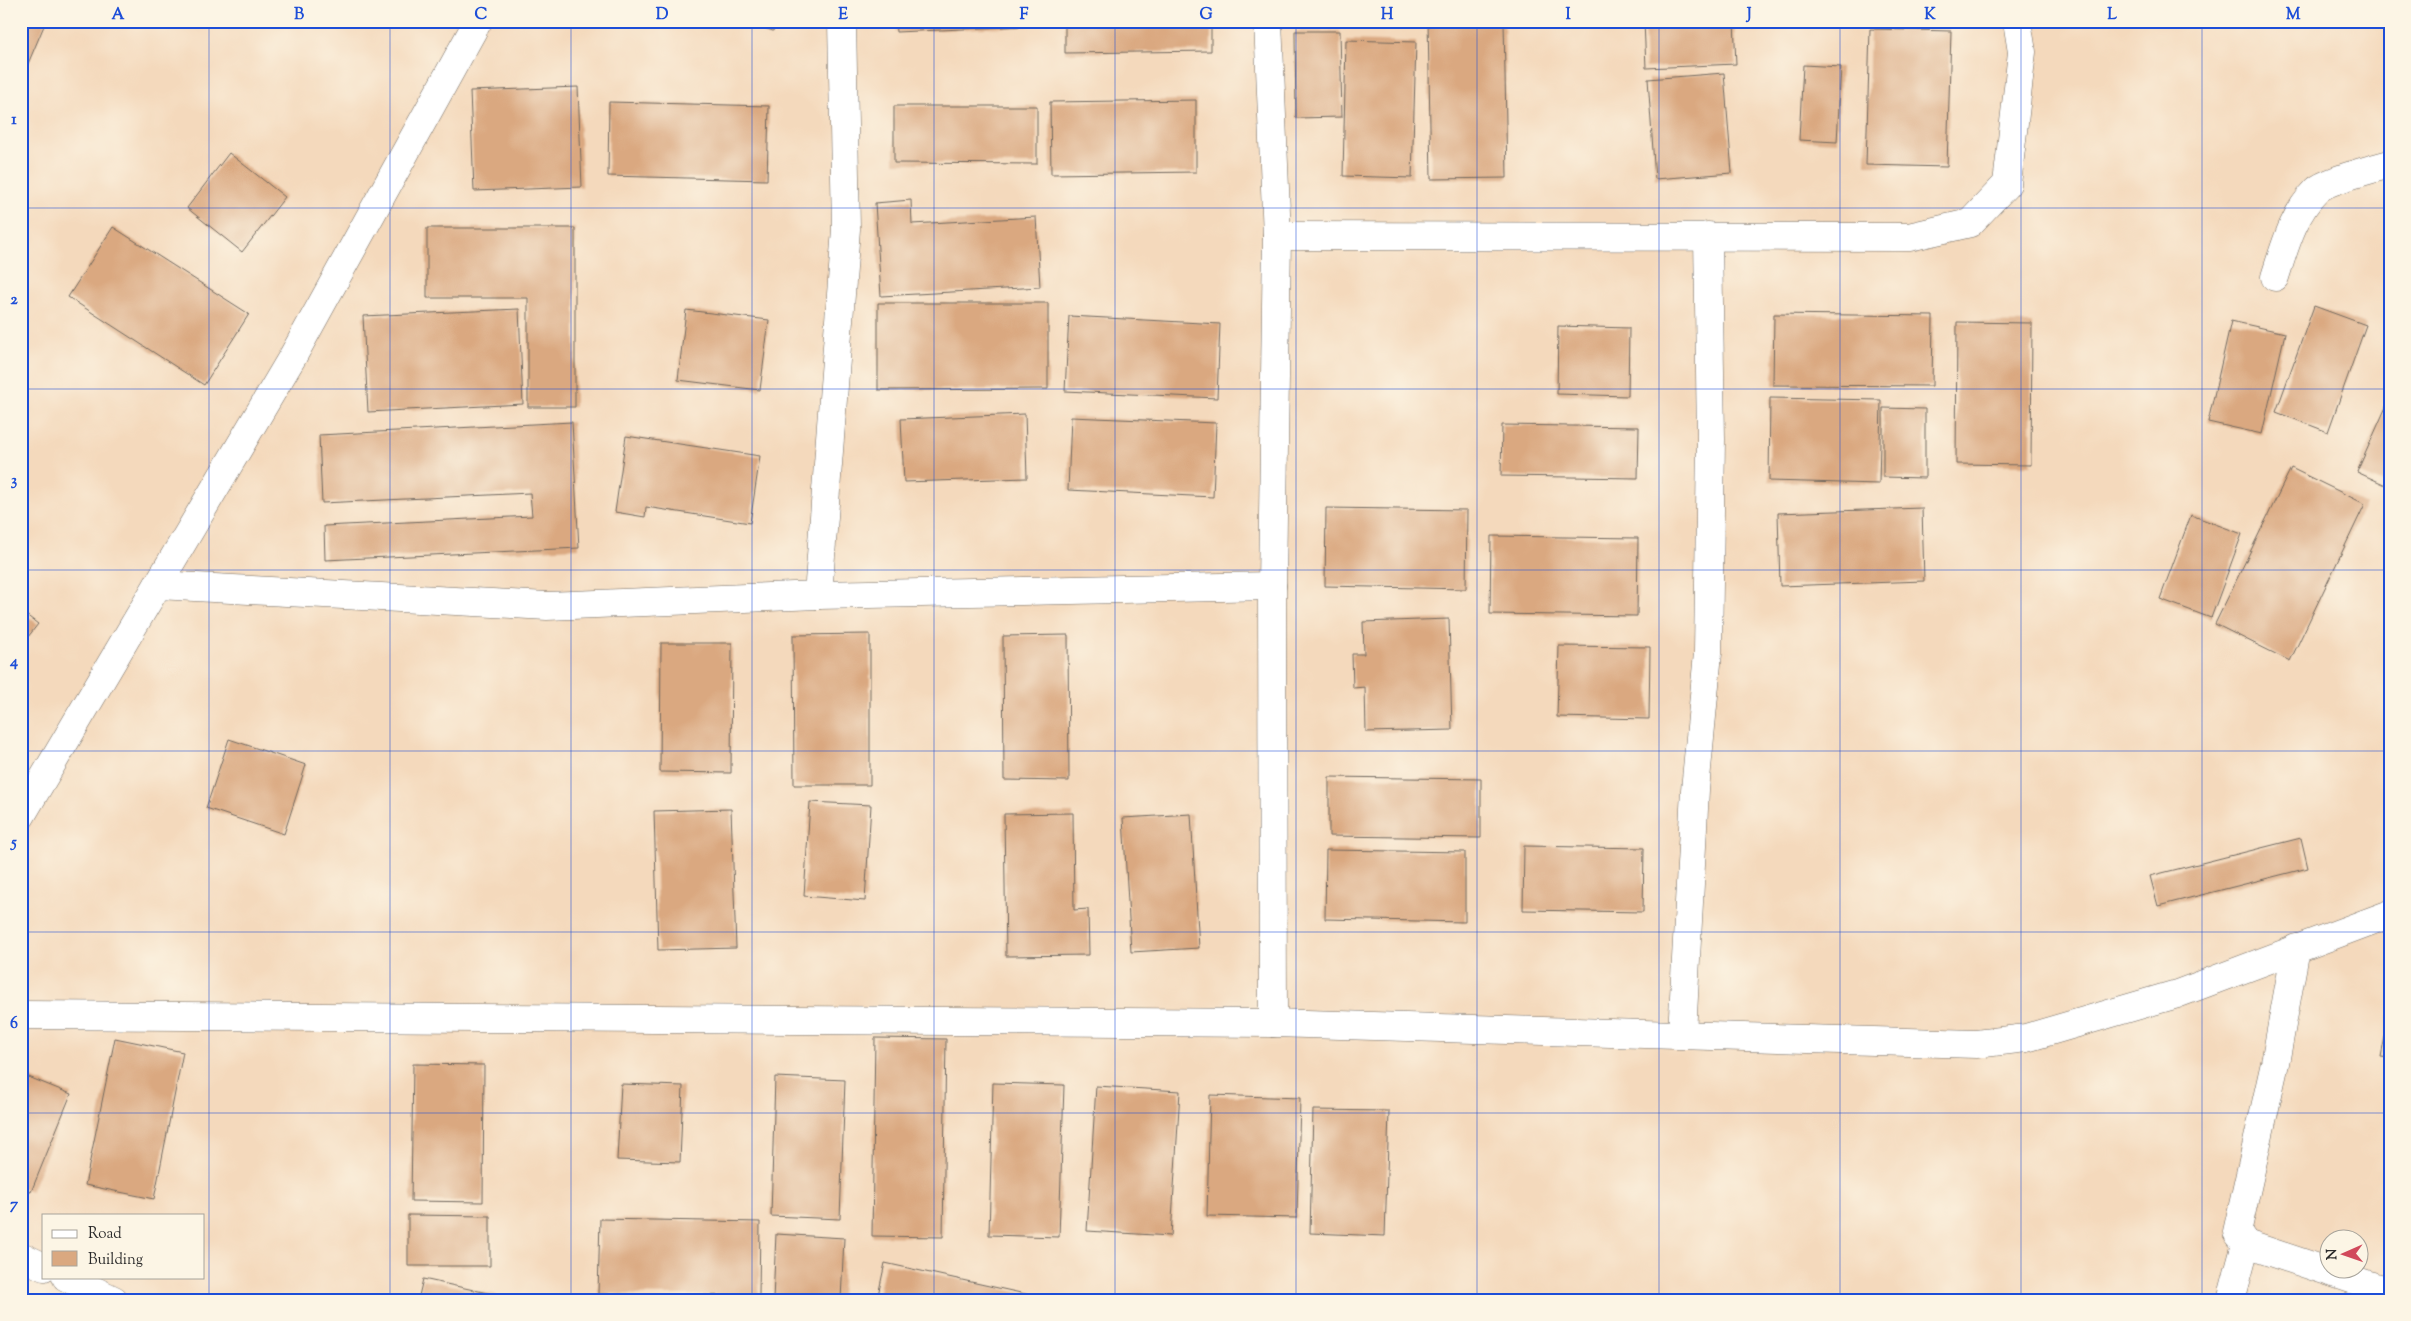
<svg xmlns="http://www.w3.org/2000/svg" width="2411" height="1321" viewBox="0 0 2411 1321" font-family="'Sorts Mill Goudy',serif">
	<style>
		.building { fill: #daa880 }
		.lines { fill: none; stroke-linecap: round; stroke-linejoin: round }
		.street-casing { stroke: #71685e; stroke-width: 29 }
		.secondary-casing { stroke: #71685e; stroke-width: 29 }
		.street { stroke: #fff; stroke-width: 28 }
		.secondary { stroke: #fff; stroke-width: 28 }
		.grid { fill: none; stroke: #1d4ed8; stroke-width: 1; stroke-opacity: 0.55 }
		.neatline { fill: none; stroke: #1d4ed8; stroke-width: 2 }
		.grid-label { font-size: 16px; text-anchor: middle; font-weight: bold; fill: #1d4ed8 }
	</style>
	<rect width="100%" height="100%" fill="#fcf5e5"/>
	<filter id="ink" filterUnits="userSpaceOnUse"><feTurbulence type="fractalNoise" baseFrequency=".02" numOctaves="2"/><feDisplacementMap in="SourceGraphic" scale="10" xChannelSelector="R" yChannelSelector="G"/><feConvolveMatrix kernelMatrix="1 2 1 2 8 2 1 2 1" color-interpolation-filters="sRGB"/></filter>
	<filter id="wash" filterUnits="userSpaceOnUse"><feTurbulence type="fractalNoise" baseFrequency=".0096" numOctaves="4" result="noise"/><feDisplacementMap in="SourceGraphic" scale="20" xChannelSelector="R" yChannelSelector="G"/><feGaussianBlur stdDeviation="1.12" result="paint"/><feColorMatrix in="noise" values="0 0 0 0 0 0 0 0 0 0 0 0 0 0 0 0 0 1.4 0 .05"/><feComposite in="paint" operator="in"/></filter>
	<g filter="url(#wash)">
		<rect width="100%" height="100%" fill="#f4d9bc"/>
		<g id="blocks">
			<g class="building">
				<path d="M21,21H46L27,66L21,63Z"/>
				<path d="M742,21H776L773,31Z"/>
				<path d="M895,21H1029V26L896,32Z"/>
				<path d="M1065,21H1211V51L1065,53Z"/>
				<path d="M1428,21H1504L1507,178L1431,179Z"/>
				<path d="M1644,21H1734L1736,64L1646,68Z"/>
				<path d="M1870,29L1951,31L1947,167L1866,165Z"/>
				<path d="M1295,31H1340L1342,117L1296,118Z"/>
				<path d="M1346,40L1416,42L1412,178L1343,176Z"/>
				<path d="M1803,65L1841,67L1837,142L1799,140Z"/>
				<path d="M1724,73L1732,173L1655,179L1648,79Z"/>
				<path d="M578,87L582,187L474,191L470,91Z"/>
				<path d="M1196,100V172L1051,174L1050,102Z"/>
				<path d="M609,102L769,106L767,180L608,176Z"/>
				<path d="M894,106H1037V164L894,163Z"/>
				<path d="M229,153L285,197L242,252L187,208Z"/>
				<path d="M911,200L912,224L1036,217L1040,287L881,296L875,203Z"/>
				<path d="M113,227L249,314L204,385L68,297Z"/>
				<path d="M427,228H575V407H528V298H427Z"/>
				<path d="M878,303H1048V389L878,390Z"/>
				<path d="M2314,306L2366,325L2328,432L2276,412Z"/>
				<path d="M519,309L523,404L368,412L363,316Z"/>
				<path d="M686,310L769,320L760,390L678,380Z"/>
				<path d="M1774,314L1933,316L1932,386L1773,385Z"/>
				<path d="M1069,316L1220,324L1217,398L1065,391Z"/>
				<path d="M2231,321L2285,333L2262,434L2208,422Z"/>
				<path d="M1957,322L2032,323L2031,465L1956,464Z"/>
				<path d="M1558,326L1629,328L1628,396L1557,394Z"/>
				<path d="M1770,398L1881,400L1879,484L1769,481Z"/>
				<path d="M2390,398V487L2357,472Z"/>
				<path d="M1883,408L1925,409V478L1883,477Z"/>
				<path d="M1025,414L1027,478L904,482L901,419Z"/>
				<path d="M1071,417L1216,423L1213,497L1068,490Z"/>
				<path d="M572,422L579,548L325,560L324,526L532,516L530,493L322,503L319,435Z"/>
				<path d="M1502,425L1639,427L1638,478L1501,476Z"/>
				<path d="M626,436L760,456L750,523L646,507L645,517L615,512Z"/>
				<path d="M2291,468L2365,504L2290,661L2215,624Z"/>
				<path d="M1326,508L1467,510L1466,589L1325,586Z"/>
				<path d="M1922,508L1924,581L1780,586L1778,513Z"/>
				<path d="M2191,515L2242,534L2211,618L2160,599Z"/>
				<path d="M1491,536L1638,538L1637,616L1490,614Z"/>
				<path d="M21,611L38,624L21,646Z"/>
				<path d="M1449,619L1452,730L1366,732L1365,687L1353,688L1352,654H1364L1363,622Z"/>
				<path d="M870,634V785H794L793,635Z"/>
				<path d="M1068,635L1069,781L1004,780L1003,636Z"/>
				<path d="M661,643H732L731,773L660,772Z"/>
				<path d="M1559,646L1650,647L1649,719L1557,717Z"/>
				<path d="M229,739L306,765L284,834L206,808Z"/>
				<path d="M1329,777L1481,779V838L1329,836Z"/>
				<path d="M810,802L871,805L865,901L804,896Z"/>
				<path d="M731,809L736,948L658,950L654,811Z"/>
				<path d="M1073,813L1074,910L1088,909L1089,955L1006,956L1004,814Z"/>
				<path d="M1191,814L1199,948L1131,952L1123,818Z"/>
				<path d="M2301,838L2308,868L2158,906L2150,876Z"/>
				<path d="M1524,846L1644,848L1643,912L1523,910Z"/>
				<path d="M1326,850L1465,852V922L1325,919Z"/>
				<path d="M2389,1016H2390V1058L2381,1057Z"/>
				<path d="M115,1038L183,1052L154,1199L85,1185Z"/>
				<path d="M875,1038L946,1039L943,1237L872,1236Z"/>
				<path d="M413,1064L484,1065L483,1202L411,1201Z"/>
				<path d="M21,1074L71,1094L31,1192L21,1188Z"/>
				<path d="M775,1077L845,1080L840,1219L771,1216Z"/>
				<path d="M993,1083L1064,1085L1059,1237L989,1235Z"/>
				<path d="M621,1084L683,1086L680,1162L617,1160Z"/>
				<path d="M1096,1086L1180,1091L1171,1236L1087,1231Z"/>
				<path d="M1210,1095L1300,1098L1297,1218L1207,1216Z"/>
				<path d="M1313,1110L1389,1111L1385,1236L1310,1233Z"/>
				<path d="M408,1215L490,1216V1266H408Z"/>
				<path d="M600,1219L760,1222L759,1296L598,1294Z"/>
				<path d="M776,1234L844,1238L841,1300H773Z"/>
				<path d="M885,1263L1048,1299V1300H877Z"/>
				<path d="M423,1279L497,1295L496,1300H418Z"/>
				<path d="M600,1296L619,1299V1300H599Z"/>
			</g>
		</g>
	</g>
	<g filter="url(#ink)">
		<use href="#blocks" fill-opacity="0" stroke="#71685e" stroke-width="1"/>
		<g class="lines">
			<g class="street-casing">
				<g id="street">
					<path d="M1268,21L1277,236L1272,586L1273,1023"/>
					<path d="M1277,236L1909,237L1970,223L2007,184L2022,52L2017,21"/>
					<path d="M2275,277C2285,246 2293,214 2317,190C2326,181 2375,168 2390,164"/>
					<path d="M158,585L547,606L818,595L1272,586"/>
					<path d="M818,595L846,229L842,21"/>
					<path d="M21,816L293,356L478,21"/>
					<path d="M1682,1034L1695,790L1708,653L1711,439L1708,236"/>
					<path d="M2246,1244L2390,1292"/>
					<path d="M21,1256L44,1267"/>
					<path d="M66,1277L114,1300"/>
					<path d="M2231,1300L2246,1244L2237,1232L2275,1063L2296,948"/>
				</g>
			</g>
			<g class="secondary-casing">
				<path id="secondary" d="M21,1015L1273,1023L1976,1044L2026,1038L2177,994L2390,914"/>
			</g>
			<use href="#street" class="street"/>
			<use href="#secondary" class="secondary"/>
		</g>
	</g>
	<path class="grid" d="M209,21V1300M390,21V1300M571,21V1300M752,21V1300M934,21V1300M1115,21V1300M1296,21V1300M1477,21V1300M1659,21V1300M1840,21V1300M2021,21V1300M2202,21V1300M21,208H2390M21,389H2390M21,570H2390M21,751H2390M21,932H2390M21,1113H2390"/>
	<rect width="2411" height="1321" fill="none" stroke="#fcf5e5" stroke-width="55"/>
	<rect x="42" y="1214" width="162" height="65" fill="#fcf5e5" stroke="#a8a49b"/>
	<rect x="52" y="1230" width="25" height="8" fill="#ffffff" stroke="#a8a49b"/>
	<text x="88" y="1238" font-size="15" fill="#2b2b2b">Road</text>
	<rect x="52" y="1251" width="25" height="15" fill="#daa880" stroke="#a8a49b"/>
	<text x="88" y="1264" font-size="15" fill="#2b2b2b">Building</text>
	<g transform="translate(2344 1254) rotate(268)"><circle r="24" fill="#fcf5e5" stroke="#a8a49b"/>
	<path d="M0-4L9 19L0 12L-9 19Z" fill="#d1495b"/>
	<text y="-8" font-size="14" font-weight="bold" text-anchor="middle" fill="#2b2b2b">N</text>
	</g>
	<rect x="28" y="28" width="2356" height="1266" class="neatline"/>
	<g class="grid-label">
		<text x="118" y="19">A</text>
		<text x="299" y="19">B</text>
		<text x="481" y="19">C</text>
		<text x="662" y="19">D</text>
		<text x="843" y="19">E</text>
		<text x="1024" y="19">F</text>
		<text x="1206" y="19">G</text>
		<text x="1387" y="19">H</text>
		<text x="1568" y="19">I</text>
		<text x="1749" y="19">J</text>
		<text x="1930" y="19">K</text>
		<text x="2112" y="19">L</text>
		<text x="2293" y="19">M</text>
		<text x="14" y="124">1</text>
		<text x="14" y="304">2</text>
		<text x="14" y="485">3</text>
		<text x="14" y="666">4</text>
		<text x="14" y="847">5</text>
		<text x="14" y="1028">6</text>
		<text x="14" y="1209">7</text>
	</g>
</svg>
